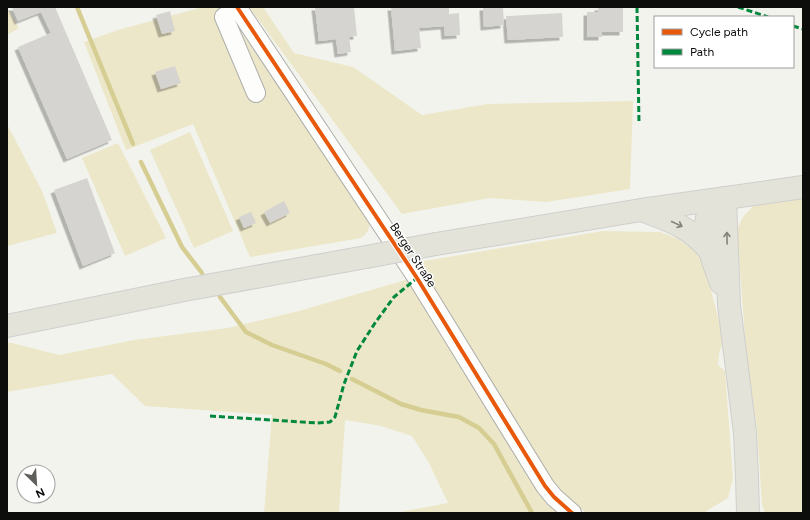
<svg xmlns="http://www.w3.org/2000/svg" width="810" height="520" viewBox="0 0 810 520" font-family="Figtree,sans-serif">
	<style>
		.green { fill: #ece7c8 }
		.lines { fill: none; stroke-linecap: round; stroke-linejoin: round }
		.stream { stroke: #d6cd93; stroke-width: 4.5 }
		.building { fill: #d5d4d1; filter: url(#shadow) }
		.minor-casing { stroke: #aeaeab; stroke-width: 20 }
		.major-casing { stroke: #cfcfcd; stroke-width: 24 }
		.minor { stroke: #fdfdfc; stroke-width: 18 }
		.major { stroke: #e4e3d9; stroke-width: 22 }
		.major-bridge-casing { stroke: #cfcfcd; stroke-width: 24; stroke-linecap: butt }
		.major-bridge { stroke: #e4e3d9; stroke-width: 22 }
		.quiet { stroke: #00873e; stroke-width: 3; stroke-dasharray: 6 3; stroke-linecap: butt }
		.cycleway-casing { stroke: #fff; stroke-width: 6 }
		.cycleway { stroke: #e8590c; stroke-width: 4 }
		.oneway { stroke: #83837c }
		.labels { text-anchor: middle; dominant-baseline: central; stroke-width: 3; stroke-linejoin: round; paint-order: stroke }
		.street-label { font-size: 12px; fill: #0d0d0b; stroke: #fff }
	</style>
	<defs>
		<filter id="shadow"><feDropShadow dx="-3.5" dy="3.5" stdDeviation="0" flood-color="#0004"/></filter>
	</defs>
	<rect width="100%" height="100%" fill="#f3f3ee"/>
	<g class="green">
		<path d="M203,7H223L367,210C371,222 372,230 361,238L250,257L193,124L126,150L84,42L118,30Z"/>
		<path d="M249,7H263L294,53L353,67L422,115L488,104L633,101L630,189L546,202L490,198L402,214Z"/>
		<path d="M7,8L19,28L7,35Z"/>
		<path d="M7,124L42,191L57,233L7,246Z"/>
		<path d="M190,132L233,231L194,248L150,150Z"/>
		<path d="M118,143L166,238L125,256L82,158Z"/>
		<path d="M803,196V513H765L762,504L757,429L747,363L737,230L743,217L754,205Z"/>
		<path d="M603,231L660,232L676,238L690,247L699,256L705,268L724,339L719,354L718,365L725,371L733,478L728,498L703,513H587L570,501L551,479L418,262Z"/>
		<path d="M409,279L537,491L548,505L557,513H395L448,503L429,463L412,436L381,426L345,420L339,513H264L272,415L145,406L112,374L7,392V343H12L59,355L134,340L228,328L299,311Z"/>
	</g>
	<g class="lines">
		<g class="stream">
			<path d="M77,7L133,144"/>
			<path d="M141,162L182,247L202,273"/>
			<path d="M220,297L246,332L272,345L326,364L340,371"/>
			<path d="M352,379L401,404L421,410L459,417L479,428L494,444L532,513"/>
		</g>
	</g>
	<g class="building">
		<path d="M12,7H55L112,140L67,159L18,47L51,33L41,12L18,21Z"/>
		<path d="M315,7H354L357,36L349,37L351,52L338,54L336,39L319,41Z"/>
		<path d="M391,7H449V14L459,13L460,35L445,36L444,26L419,28L421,48L395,51Z"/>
		<path d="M483,7H503L504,25L484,27Z"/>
		<path d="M598,7H623V32H602V37H587V12H598Z"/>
		<path d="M170,11L175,31L162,34L156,15Z"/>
		<path d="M562,13L563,37L508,40L506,16Z"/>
		<path d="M175,66L181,83L161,89L155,72Z"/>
		<path d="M87,178L115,253L83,266L54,190Z"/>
		<path d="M284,201L290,213L270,223L264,212Z"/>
		<path d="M251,212L256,223L244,228L239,217Z"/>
	</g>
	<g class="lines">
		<g class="minor-casing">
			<g id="minor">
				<path d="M237,7L417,278L545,486L554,497L572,513"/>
				<path d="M238,8L224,17L256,93"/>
			</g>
		</g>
		<g class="major-casing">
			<g id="major">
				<path d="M725,198L729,305L745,433L747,477L748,513"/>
				<path d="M644,211C673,222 690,227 711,252"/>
				<path d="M436,244L641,210L803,187"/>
				<path d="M721,283C715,266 699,229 709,213C713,207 719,202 725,198"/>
				<path d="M7,326L184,290L366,257"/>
			</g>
		</g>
		<use href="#minor" class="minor"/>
		<use href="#major" class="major"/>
		<g class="major-bridge-casing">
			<path id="major-bridge" d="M366,257L436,244"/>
		</g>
		<use href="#major-bridge" class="major-bridge"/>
		<g class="quiet">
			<path d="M637,7L639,123"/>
			<path d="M738,7L768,17"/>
			<path d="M793,26L803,29"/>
			<path d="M210,416L317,423L330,422L335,417L344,384L357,351L375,323L394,297L417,278"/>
		</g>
		<g class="cycleway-casing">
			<path id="cycleway" d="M237,7L417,278L545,486L554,497L572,513"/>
		</g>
		<use href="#cycleway" class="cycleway"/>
	</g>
	<defs><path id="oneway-shaft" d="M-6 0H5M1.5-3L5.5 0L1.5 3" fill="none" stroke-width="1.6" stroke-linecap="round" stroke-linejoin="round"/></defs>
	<g class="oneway">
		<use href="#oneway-shaft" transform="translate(677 224) rotate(25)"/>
		<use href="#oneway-shaft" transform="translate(727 238) rotate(-91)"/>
	</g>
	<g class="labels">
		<g class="street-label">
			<text transform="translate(413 255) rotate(57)">Berger Straße</text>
		</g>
	</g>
	<rect width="810" height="520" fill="none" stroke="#0d0d0b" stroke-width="16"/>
	<rect x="654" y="16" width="140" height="52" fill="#ffffff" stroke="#9e9e9d"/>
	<rect x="662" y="29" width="20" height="6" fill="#e8590c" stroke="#9e9e9d"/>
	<text x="690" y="36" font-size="12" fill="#0d0d0b">Cycle path</text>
	<rect x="662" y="49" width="20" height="6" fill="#00873e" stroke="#9e9e9d"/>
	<text x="690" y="56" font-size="12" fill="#0d0d0b">Path</text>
	<g transform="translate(36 484) rotate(155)"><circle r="19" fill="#ffffff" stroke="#9e9e9d"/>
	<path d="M0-3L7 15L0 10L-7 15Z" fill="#5e5e5a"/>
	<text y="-6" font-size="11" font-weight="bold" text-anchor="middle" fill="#0d0d0b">N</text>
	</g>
</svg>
